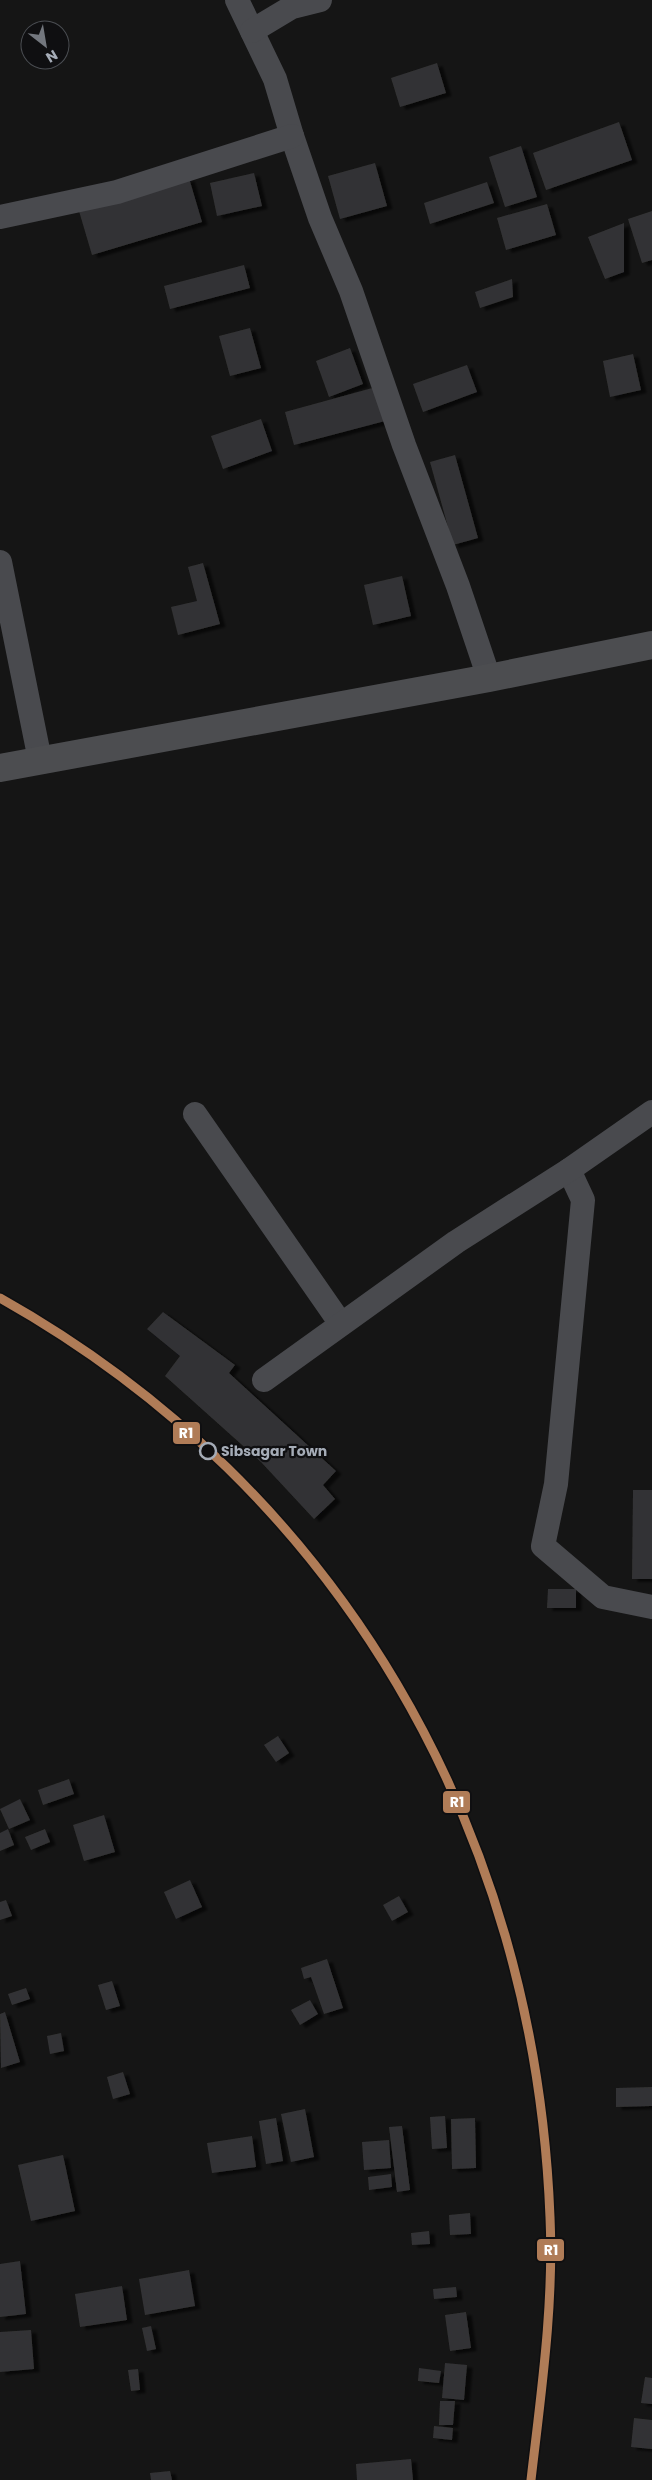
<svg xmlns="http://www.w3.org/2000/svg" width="652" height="2480" viewBox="0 0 652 2480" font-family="Poppins,sans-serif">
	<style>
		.building { fill: #333334; filter: url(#shadow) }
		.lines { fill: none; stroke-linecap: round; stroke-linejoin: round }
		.minor { stroke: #494a4e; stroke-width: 24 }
		.highway { stroke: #4c4d50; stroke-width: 28 }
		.rail-1-casing { stroke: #0f0f11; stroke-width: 12 }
		.rail-1 { stroke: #b07c57; stroke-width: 9 }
		.stop-dot { fill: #0f0f11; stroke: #a5acb7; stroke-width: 2.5 }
		.labels { text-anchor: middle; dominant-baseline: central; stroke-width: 4.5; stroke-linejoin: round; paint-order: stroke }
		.stop-label { font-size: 14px; font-weight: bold; fill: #a5acb7; stroke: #0f0f11; text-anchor: start }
		.line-badge { stroke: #0f0f11; stroke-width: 2 }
		.badge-label { font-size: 14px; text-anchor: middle; font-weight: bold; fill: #fff }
	</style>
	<defs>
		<filter id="shadow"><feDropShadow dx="5.5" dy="3" stdDeviation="1" flood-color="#0009"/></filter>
	</defs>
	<rect width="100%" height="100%" fill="#151515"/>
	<g class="building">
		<path d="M437,63L446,93L400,107L391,78Z"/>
		<path d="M619,122L632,160L546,190L533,153Z"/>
		<path d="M521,146L537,197L505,207L489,157Z"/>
		<path d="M375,163L387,206L340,219L328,176Z"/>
		<path d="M254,173L262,206L217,216L210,183Z"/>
		<path d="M189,178L202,222L92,255L79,211Z"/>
		<path d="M487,182L494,203L430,224L424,203Z"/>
		<path d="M547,204L556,235L506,250L497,218Z"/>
		<path d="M652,211V260L642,263L628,219Z"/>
		<path d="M624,223V272L605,279L588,237Z"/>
		<path d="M244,265L250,288L170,309L164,286Z"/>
		<path d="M512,279L513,297L480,308L475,292Z"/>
		<path d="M250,328L261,368L230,376L219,336Z"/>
		<path d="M350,348L363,384L329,397L316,361Z"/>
		<path d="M633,354L641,390L610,397L603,361Z"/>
		<path d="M467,365L477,392L423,412L413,384Z"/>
		<path d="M376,387L385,421L294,445L285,412Z"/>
		<path d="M261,419L272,451L223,469L211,436Z"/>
		<path d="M455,455L478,538L453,545L430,462Z"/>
		<path d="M203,563L220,624L178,635L171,607L197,601L188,567Z"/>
		<path d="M402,576L411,616L373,625L364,585Z"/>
		<path d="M163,1312L235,1365L229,1373L336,1471L323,1485L335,1499L314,1519L261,1462L165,1376L180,1356L147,1329Z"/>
		<path d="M633,1490H652V1579H632Z"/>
		<path d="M548,1589H576V1608H547Z"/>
		<path d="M278,1736L289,1753L276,1762L264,1745Z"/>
		<path d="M69,1779L74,1794L43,1805L38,1790Z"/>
		<path d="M20,1799L30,1820L9,1829L0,1809Z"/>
		<path d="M104,1815L115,1852L84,1861L73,1825Z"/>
		<path d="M8,1829L14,1845L0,1851V1833Z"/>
		<path d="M45,1829L50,1842L31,1850L25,1837Z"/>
		<path d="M190,1880L202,1907L176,1919L164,1892Z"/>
		<path d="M399,1896L408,1912L392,1921L383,1905Z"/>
		<path d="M6,1900L12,1916L0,1920V1902Z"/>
		<path d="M327,1959L343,2008L324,2014L311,1977L304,1979L301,1968Z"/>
		<path d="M112,1981L120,2006L106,2010L98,1985Z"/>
		<path d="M26,1988L30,1999L12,2005L8,1994Z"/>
		<path d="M310,2000L318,2014L300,2025L291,2010Z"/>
		<path d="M5,2012L20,2062L1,2068L0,2014Z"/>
		<path d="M61,2033L64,2051L50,2054L47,2036Z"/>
		<path d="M123,2072L130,2094L113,2099L107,2077Z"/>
		<path d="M652,2087V2106L616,2107V2088Z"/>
		<path d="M305,2109L314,2157L291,2162L281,2114Z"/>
		<path d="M445,2116L447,2148L432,2149L430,2117Z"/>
		<path d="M276,2118L283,2161L266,2164L259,2121Z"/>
		<path d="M475,2118L476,2168L452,2169L451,2119Z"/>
		<path d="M402,2126L410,2190L397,2192L389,2127Z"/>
		<path d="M252,2136L256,2167L212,2173L207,2143Z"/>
		<path d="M389,2140L391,2168L364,2170L362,2142Z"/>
		<path d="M63,2155L75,2211L31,2221L18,2165Z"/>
		<path d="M391,2174L392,2187L369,2190L368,2177Z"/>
		<path d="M470,2213L471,2234L450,2235L449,2215Z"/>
		<path d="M429,2231L430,2244L412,2245L411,2233Z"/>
		<path d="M20,2261L26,2314L0,2317V2264Z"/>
		<path d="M189,2270L195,2306L145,2315L139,2279Z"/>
		<path d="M122,2286L127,2320L80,2327L75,2294Z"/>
		<path d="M456,2287L457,2297L434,2299L433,2289Z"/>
		<path d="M466,2312L471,2348L450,2351L445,2315Z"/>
		<path d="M151,2326L156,2349L147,2351L142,2328Z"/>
		<path d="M31,2330L34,2369L0,2372V2332Z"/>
		<path d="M445,2363L467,2365L464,2400L442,2398Z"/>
		<path d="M419,2368L441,2371L439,2383L418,2381Z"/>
		<path d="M138,2369L140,2390L131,2391L128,2370Z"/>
		<path d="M645,2377L652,2378V2404L641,2403Z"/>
		<path d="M440,2401H455L453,2425H439Z"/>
		<path d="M634,2418L652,2420V2449L631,2447Z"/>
		<path d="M434,2426L453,2428L452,2440L433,2438Z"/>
		<path d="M411,2459L413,2480H357L356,2464Z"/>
		<path d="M170,2471L172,2480H151L150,2473Z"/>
	</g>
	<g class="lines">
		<g class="minor">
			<path d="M237,0L275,79L292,136L320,218L351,291L404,445L458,586L489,678"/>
			<path d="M252,31L292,7L320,0"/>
			<path d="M0,217L117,192L292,136"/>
			<path d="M0,562L40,760"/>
			<path d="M195,1114L341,1324"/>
			<path d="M569,1170L583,1200L556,1484L543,1546L603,1597L652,1607"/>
			<path d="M264,1380L456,1242L569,1170L652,1112"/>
		</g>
		<path class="highway" d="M0,768L489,678L652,645"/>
		<g class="rail-1-casing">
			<path id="rail-1" d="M0,1298C340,1489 535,1830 550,2217C554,2305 541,2393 531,2480"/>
		</g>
		<use href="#rail-1" class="rail-1"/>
	</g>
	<circle class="stop-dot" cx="208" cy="1451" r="8"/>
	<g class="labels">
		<g class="stop-label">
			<text x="221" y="1451">Sibsagar Town</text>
		</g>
	</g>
	<g class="line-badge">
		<rect x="172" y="1421" width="29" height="24" rx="5" fill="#b07c57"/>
		<rect x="442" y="1790" width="29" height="24" rx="5" fill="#b07c57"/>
		<rect x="536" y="2238" width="29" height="24" rx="5" fill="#b07c57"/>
	</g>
	<g class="badge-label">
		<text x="186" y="1438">R1</text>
		<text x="457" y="1807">R1</text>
		<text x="551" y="2255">R1</text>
	</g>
	<g transform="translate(45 45) rotate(149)"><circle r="24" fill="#0f0f11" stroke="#4b4e53"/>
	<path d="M0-4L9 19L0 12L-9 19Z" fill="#73777e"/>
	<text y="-8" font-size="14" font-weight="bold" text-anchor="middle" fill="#a5acb7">N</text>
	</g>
</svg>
